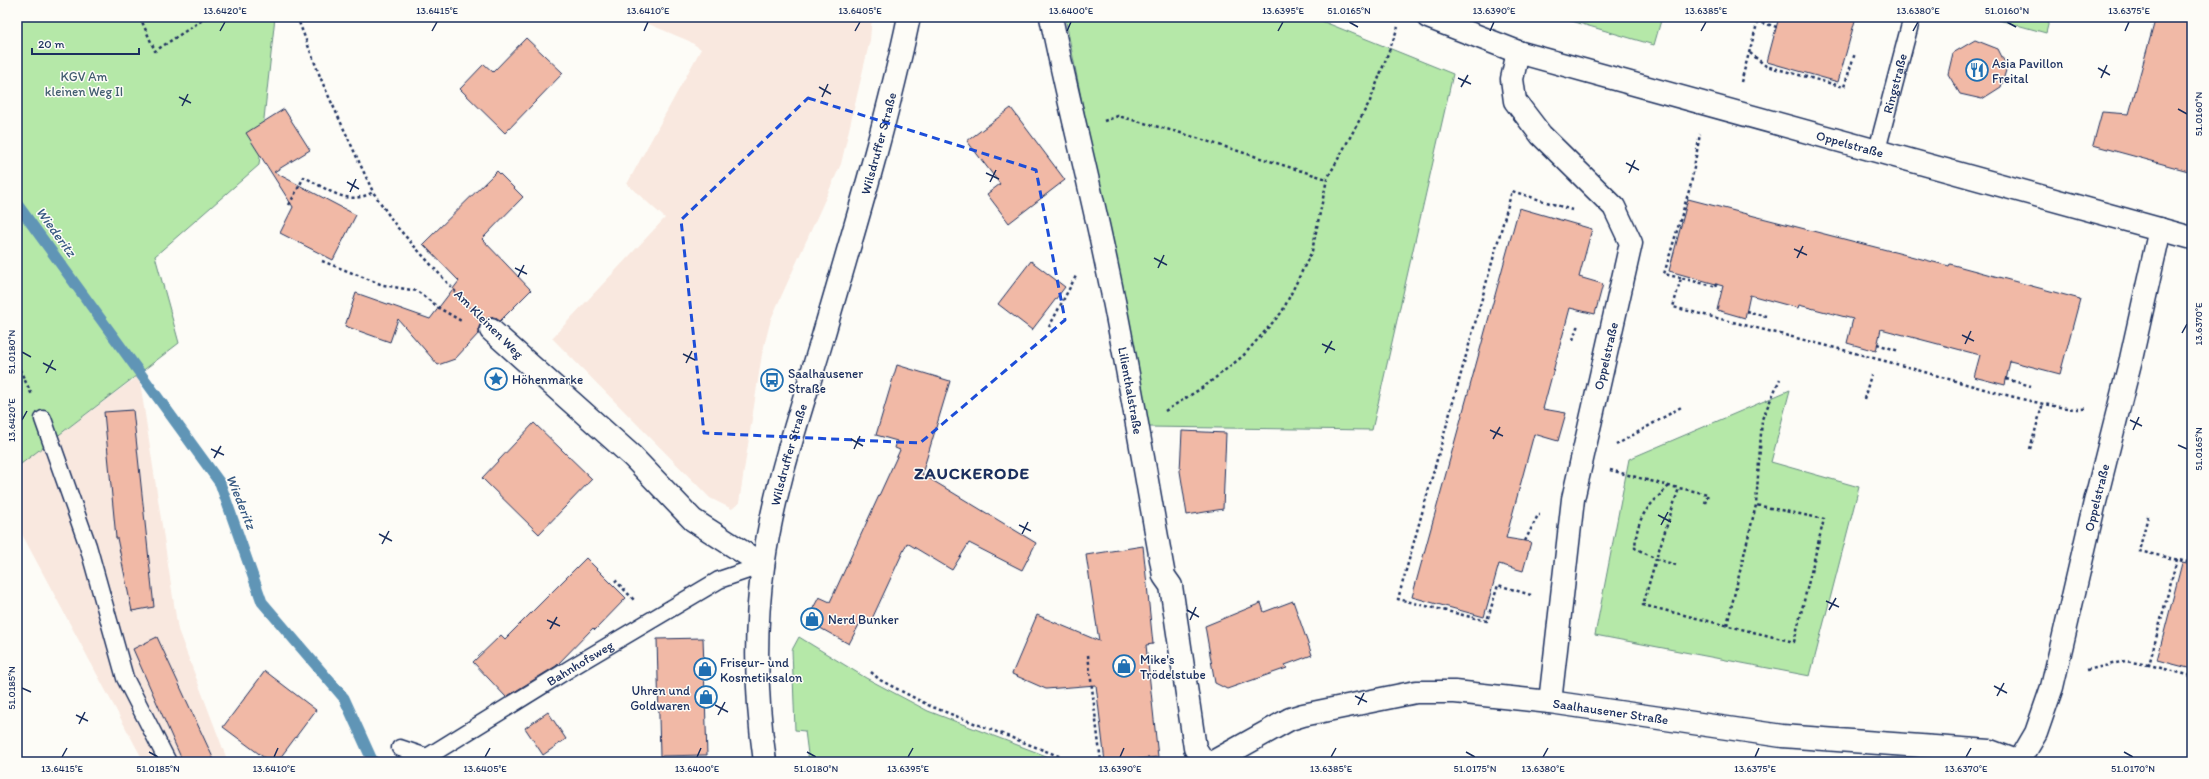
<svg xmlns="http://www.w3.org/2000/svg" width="2209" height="779" viewBox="0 0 2209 779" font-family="Itim,sans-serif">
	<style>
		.built { fill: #f9e8df }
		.green { fill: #b5e8a8; stroke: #688c83 }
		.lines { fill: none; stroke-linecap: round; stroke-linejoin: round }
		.stream { stroke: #6195b6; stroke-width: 11 }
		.building { fill: #f1b9a6; stroke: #1b2f5e }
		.lane-casing { stroke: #1b2f5e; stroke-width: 19 }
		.street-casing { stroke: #1b2f5e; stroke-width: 25 }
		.secondary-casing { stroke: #1b2f5e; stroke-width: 25 }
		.path { stroke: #1b2f5e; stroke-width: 2.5; stroke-dasharray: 3 3; stroke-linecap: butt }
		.lane { stroke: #fdfcf7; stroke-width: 16 }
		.street { stroke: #fdfcf7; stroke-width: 22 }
		.secondary { stroke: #fdfcf7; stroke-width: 22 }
		.marked { fill: none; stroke: #1d4ed8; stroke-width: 3; stroke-dasharray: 8 5; stroke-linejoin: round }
		.ticks { fill: none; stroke: #1b2f5e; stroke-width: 1.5 }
		.labels { text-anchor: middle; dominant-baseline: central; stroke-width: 3; stroke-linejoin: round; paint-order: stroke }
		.poi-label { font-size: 13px; fill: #1b2f5e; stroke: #fdfcf7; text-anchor: start }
		.park-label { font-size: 13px; fill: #425d70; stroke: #fdfcf7 }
		.street-label { font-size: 13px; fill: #1b2f5e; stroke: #fdfcf7 }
		.water-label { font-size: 14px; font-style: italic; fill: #385a83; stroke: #fdfcf7 }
		.district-label { font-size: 17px; font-weight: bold; letter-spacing: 1px; fill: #1b2f5e; stroke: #fdfcf7 }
		.neatline { fill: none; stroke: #1b2f5e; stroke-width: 1.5 }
		.ticks-label { font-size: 10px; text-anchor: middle; fill: #1b2f5e }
	</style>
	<rect width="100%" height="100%" fill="#fdfcf7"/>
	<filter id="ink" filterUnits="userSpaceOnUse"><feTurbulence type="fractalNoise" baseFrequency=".025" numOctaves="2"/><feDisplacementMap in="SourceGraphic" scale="8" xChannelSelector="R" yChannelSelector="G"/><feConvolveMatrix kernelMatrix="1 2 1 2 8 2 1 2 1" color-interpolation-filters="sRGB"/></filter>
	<g filter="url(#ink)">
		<g class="built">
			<path d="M632,17H872L870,40L841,164L771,319L762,354L739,503L732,509L710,498L552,338L665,218L627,184L701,49L689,41Z"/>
			<path d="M139,375L178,630L228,762H144L17,525V467Z"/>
		</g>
		<g class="green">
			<path d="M17,17H275L259,165L155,256L179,343L17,467Z"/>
			<path d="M1065,17H1312L1453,74L1372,430L1147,427Z"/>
			<path d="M1558,17H1662L1654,45Z"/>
			<path d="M1988,17H2050L2046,33Z"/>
			<path d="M1790,390L1771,462L1859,487L1810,676L1595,635L1629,459Z"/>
			<path d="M799,637L866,678L928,711L1062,762H809L805,731L795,730L792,650Z"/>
		</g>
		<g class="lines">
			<path class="stream" d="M17,204L220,483L262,602L344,698L373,762"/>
		</g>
		<g class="building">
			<path d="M1779,17H1856L1838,82L1767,62Z"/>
			<path d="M2156,17H2192V172L2093,145L2102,112L2129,114Z"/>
			<path d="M526,38L563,73L505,133L460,89L484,64L493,72Z"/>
			<path d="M1975,40L1998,49L2007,67L2001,87L1982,99L1960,94L1948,74L1953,53Z"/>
			<path d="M1011,108L1065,180L1009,223L987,194L1000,184L967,141Z"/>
			<path d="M284,109L310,150L274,172L356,215L333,260L280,233L293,207L246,133Z"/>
			<path d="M497,171L523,197L482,239L531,290L500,321L494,317L482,321L479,327V333L455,359L438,365L398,319L390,342L345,326L356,293L430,319L459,281L423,244Z"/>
			<path d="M1688,199L1949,266L1950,264L2080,299L2060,374L2010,361L2005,385L1974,377L1980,355L1881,329L1876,351L1847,343L1853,319L1799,305L1798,308L1750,295L1745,318L1717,310L1723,286L1669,271Z"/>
			<path d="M1519,208L1592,229L1579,277L1603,284L1595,314L1570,308L1543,409L1566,413L1558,441L1534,434L1506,538L1531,542L1523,571L1499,564L1484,617L1412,597Z"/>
			<path d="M1031,261L1065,287L1032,330L998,304Z"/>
			<path d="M897,365L950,381L922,474L1036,543L1022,570L969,543L952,570L907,543L871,621L863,617L849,644L813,624L810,614L819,597L830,602L900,450L895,448L897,441L876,435Z"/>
			<path d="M133,410L154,607L132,611L117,538H116L104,412Z"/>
			<path d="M534,423L592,479L539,534L482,478Z"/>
			<path d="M1182,431L1226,433L1223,509L1187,515L1180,471Z"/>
			<path d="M1143,546L1153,644L1146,645L1158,757L1105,762L1096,685L1046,689L1012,674L1037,615L1099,641L1086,555Z"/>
			<path d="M586,558L626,598L595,630L593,628L556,666L506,697L473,662L501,635L505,639Z"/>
			<path d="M2182,563L2192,565V669L2157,660Z"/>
			<path d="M1293,601L1312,655L1285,665L1287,668L1227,689L1215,683L1205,626L1261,603L1264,612Z"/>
			<path d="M157,637L215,762H183L133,649Z"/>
			<path d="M703,638L707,755L660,756L657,639Z"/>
			<path d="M265,671L316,710L277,762H270L223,727Z"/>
			<path d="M548,712L566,739L543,755L525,728Z"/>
		</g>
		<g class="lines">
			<g class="lane-casing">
				<g id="lane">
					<path id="s1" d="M1877,150L1912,17"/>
					<path d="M43,419L88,546L125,678L168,762"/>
					<path id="s2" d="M400,748L427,757L574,666L719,580L763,565"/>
				</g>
			</g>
			<g class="street-casing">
				<g id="street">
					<path id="s3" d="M1051,17C1068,101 1090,184 1107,267C1129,370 1145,473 1164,576L1171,586L1195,748L1204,762"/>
					<path id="s4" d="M1428,17L1518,52L2192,238"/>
					<path d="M1518,52L1512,79L1515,101L1541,135L1614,207L1631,243L1573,499L1550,702"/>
					<path d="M491,330L632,456L693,520L763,565"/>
					<path id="s5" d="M1213,762L1290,719L1303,715L1416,692H1455L1550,702L1782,736L1990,751L2019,762"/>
					<path id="s6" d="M2019,762L2036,733L2052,687L2095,502L2131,359L2160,229"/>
				</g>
			</g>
			<g class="secondary-casing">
				<g id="secondary">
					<path id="s7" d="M765,762C756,698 754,631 763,567C773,490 800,414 822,340C853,233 886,126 909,17"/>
				</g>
			</g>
			<g class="path">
				<path d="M140,17L155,51L207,17"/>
				<path d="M297,17L323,84L373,192L397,227L471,309"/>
				<path d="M1745,18L1777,27"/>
				<path d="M1750,53L1766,66L1844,87L1855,53"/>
				<path d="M1741,82L1759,17"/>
				<path d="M1104,121L1118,116L1181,133L1327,179"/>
				<path d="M289,205L304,177C328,189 347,207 373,192"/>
				<path d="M322,261L383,285L417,291L439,308L463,322"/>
				<path d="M1681,278L1664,274L1691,184L1700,134"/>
				<path d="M1716,284L1717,287L1681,278L1673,307C1748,326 1822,344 1896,364C1928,372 2064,416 2087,408"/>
				<path d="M1746,311L1766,316"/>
				<path d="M1049,327L1077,274"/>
				<path d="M1573,340L1577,327L1581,328"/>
				<path d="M1877,344L1899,351"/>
				<path d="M17,364L32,395"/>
				<path d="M2006,379L2031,386"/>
				<path d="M1864,399L1871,375"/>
				<path d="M1165,411L1205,386L1243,356L1282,312L1312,251L1327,179L1370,101L1398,27"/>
				<path d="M1616,445L1683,406"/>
				<path d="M2030,449L2043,403"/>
				<path d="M1610,470L1669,486L1708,494L1705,503"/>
				<path d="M1669,486C1647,508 1637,515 1635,548L1656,559L1643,605L1794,642L1824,519L1756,505"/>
				<path d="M2148,516L2139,551L2192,563"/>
				<path d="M1525,541L1538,515H1540"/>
				<path d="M2177,559L2149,665L2192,676"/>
				<path d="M1676,565L1656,559L1679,488"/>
				<path d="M615,580L634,600"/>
				<path d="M1531,595L1498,585L1487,621L1398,599L1512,191L1572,210"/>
				<path d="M1727,625L1756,505L1762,419L1780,379"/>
				<path d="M1088,655L1101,762"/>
				<path d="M2087,670L2125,661L2149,665"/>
				<path d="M871,672L880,680L930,706L1074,762"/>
			</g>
			<use href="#lane" class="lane"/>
			<use href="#street" class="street"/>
			<use href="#secondary" class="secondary"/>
		</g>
	</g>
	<path class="marked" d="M808,98L1036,170L1065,320L920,443L704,433L681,220Z"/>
	<path class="ticks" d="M1349,22L1358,27M2007,22L2016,27M220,31L225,22M432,31L437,22M644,31L648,22M855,31L860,22M1067,31L1071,22M1278,31L1283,22M1490,31L1494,22M1701,31L1706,22M1913,31L1918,22M2125,31L2129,22M2098,68L2110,75M1458,78L1471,84M2101,78L2107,65M819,87L831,94M1461,87L1468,75M179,97L191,103M822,97L828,84M182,106L188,94M2178,109L2187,114M1626,163L1639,170M986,173L999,179M1629,173L1635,160M347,182L359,189M990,182L996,170M350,192L356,179M1794,249L1807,255M1154,258L1167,265M1797,258L1803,246M515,268L527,274M1158,268L1164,255M518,277L524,265M2182,333L2187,324M1962,335L1974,341M1322,344L1335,350M1965,344L1971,331M22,352L31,357M1325,353L1332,341M683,354L695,360M43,363L56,370M686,363L692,351M46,373L53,360M22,420L27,411M2130,420L2142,426M1490,430L1503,436M2133,430L2139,417M851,439L863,446M1493,439L1500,427M2178,445L2187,449M211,449L224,455M854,449L860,436M214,458L221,446M1658,515L1671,522M1019,525L1031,531M1661,525L1668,512M379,534L392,541M1022,534L1028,522M382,544L389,531M1826,601L1839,607M1187,610L1199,617M1829,610L1836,598M547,620L560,626M1190,620L1196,607M550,629L557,617M1994,686L2007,693M22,688L31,692M1355,696L1367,702M1997,696L2004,683M715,705L728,712M1358,705L1364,693M76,715L88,721M718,715L725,702M79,724L85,712M149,752L158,757M807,752L816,757M1466,752L1475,757M2124,752L2133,757M62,757L67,748M274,757L278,748M485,757L490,748M697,757L701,748M908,757L913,748M1120,757L1124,748M1331,757L1336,748M1543,757L1548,748M1755,757L1759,748M1966,757L1971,748"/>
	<defs>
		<g id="restaurant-ring" transform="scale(1.15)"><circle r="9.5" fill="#fdfcf7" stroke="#1f6fb2" stroke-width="1.5"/><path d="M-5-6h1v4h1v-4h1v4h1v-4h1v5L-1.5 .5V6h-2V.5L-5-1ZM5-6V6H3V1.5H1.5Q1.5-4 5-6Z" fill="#1f6fb2"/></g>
		<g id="sight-ring" transform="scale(1.15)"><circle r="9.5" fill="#fdfcf7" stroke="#1f6fb2" stroke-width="1.5"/><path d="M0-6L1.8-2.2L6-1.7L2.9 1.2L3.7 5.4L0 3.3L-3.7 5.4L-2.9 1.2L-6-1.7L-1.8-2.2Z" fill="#1f6fb2"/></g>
		<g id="bus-ring" transform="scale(1.15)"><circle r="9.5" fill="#fdfcf7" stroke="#1f6fb2" stroke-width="1.5"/><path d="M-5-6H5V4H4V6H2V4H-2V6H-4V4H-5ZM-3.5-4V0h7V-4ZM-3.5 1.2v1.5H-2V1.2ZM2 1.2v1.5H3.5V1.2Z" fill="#1f6fb2"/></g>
		<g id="shop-ring" transform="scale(1.15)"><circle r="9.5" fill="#fdfcf7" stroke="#1f6fb2" stroke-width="1.5"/><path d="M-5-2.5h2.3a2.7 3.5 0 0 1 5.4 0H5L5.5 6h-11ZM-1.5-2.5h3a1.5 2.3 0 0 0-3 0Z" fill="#1f6fb2"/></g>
	</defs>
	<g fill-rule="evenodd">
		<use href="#restaurant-ring" x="1977" y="70"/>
		<use href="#sight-ring" x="496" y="379"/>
		<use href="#bus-ring" x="772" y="380"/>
		<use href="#shop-ring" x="812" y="619"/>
		<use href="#shop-ring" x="1124" y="666"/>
		<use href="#shop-ring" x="705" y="669"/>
		<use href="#shop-ring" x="706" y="697"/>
	</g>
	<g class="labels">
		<g class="poi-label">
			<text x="1992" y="63">Asia Pavillon<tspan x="1992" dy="15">Freital</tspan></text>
			<text x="788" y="373">Saalhausener<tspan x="788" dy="15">Straße</tspan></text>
			<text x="512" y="379">Höhenmarke</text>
			<text x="828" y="619">Nerd Bunker</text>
			<text x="1140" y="659">Mike's<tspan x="1140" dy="15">Trödelstube</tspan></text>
			<text x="720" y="662">Friseur- und<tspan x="720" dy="15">Kosmetiksalon</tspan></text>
			<text x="690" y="690" text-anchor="end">Uhren und<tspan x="690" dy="15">Goldwaren</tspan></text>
		</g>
		<g class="park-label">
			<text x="84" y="76">KGV Am<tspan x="84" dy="15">kleinen Weg II</tspan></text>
		</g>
		<g class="street-label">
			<text stroke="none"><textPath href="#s1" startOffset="69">Ringstraße</textPath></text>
			<text stroke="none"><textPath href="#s4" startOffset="441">Oppelstraße</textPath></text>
			<text stroke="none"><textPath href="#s7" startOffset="635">Wilsdruffer Straße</textPath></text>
			<text transform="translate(489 324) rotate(45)">Am Kleinen Weg</text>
			<text transform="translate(1606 356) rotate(-77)">Oppelstraße</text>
			<text stroke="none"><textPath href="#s3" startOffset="382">Lilienthalstraße</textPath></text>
			<text stroke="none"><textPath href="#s7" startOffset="311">Wilsdruffer Straße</textPath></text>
			<text stroke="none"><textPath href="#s6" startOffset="277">Oppelstraße</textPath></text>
			<text stroke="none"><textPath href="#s2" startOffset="208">Bahnhofsweg</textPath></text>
			<text stroke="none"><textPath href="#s5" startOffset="413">Saalhausener Straße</textPath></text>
		</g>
		<g class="water-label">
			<text transform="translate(56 232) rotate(54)">Wiederitz</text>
			<text transform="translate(241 502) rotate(68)">Wiederitz</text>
		</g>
		<g class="district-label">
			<text x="972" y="473">ZAUCKERODE</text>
		</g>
	</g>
	<rect width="2209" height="779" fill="none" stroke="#fdfcf7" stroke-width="44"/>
	<path d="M32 48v6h107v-6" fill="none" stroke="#1b2f5e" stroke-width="2"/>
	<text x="38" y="48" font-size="12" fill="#1b2f5e" stroke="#fdfcf7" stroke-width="3" paint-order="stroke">20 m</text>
	<rect x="22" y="22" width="2165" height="735" class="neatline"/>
	<g class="ticks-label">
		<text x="225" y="14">13.6420°E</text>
		<text x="437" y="14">13.6415°E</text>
		<text x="648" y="14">13.6410°E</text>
		<text x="860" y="14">13.6405°E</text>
		<text x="1071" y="14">13.6400°E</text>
		<text x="1283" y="14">13.6395°E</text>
		<text x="1349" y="14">51.0165°N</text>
		<text x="1494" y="14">13.6390°E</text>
		<text x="1706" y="14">13.6385°E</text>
		<text x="1918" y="14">13.6380°E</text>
		<text x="2007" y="14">51.0160°N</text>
		<text x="2129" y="14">13.6375°E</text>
		<text transform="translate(2198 114) rotate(-90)" y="4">51.0160°N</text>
		<text transform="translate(2198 324) rotate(-90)" y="4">13.6370°E</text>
		<text transform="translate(11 352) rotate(-90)" y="4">51.0180°N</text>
		<text transform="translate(11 420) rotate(-90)" y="4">13.6420°E</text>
		<text transform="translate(2198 449) rotate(-90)" y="4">51.0165°N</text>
		<text transform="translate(11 688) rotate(-90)" y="4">51.0185°N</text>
		<text x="62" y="772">13.6415°E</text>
		<text x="158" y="772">51.0185°N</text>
		<text x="274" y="772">13.6410°E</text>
		<text x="485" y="772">13.6405°E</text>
		<text x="697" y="772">13.6400°E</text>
		<text x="816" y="772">51.0180°N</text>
		<text x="908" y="772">13.6395°E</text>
		<text x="1120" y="772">13.6390°E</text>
		<text x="1331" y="772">13.6385°E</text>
		<text x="1475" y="772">51.0175°N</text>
		<text x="1543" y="772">13.6380°E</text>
		<text x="1755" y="772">13.6375°E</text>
		<text x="1966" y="772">13.6370°E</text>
		<text x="2133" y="772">51.0170°N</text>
	</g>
</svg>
